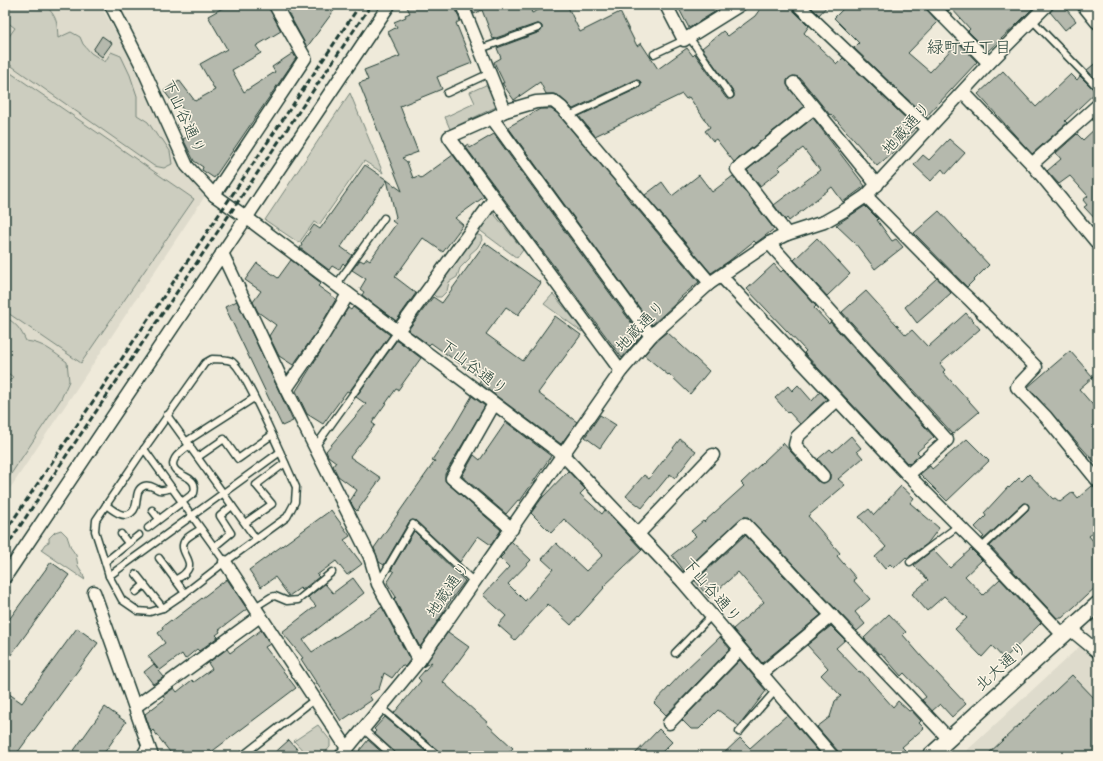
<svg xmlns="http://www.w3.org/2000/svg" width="1103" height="761" viewBox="0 0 1103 761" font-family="'Indie Flower','Klee One',sans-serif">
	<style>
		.built { fill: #dedbcc }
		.green { fill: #cccdbf; stroke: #76857a }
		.building { fill: #b5b9ad; stroke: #1f3d34 }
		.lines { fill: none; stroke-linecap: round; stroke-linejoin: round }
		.service-casing { stroke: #1f3d34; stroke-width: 9 }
		.minor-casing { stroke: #1f3d34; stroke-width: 15 }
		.tertiary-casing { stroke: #1f3d34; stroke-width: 18 }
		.service { stroke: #fcf5e5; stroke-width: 6 }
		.minor { stroke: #fcf5e5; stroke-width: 12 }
		.tertiary { stroke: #fcf5e5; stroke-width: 15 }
		.rail { stroke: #1f3d34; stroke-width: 3; stroke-dasharray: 6 3; stroke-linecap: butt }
		.labels { text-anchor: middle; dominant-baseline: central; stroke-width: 3; stroke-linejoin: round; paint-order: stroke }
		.street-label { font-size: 16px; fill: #1f3d34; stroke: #fcf5e5 }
		.neighbourhood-label { font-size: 17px; fill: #1f3d34; stroke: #fcf5e5 }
	</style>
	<rect width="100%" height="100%" fill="#efeada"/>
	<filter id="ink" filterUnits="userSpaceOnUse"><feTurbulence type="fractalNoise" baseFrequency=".025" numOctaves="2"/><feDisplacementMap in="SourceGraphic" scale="8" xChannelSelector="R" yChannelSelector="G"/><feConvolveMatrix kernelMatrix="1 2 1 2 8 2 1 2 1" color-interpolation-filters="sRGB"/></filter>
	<g filter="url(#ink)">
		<g class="built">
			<path d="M5,5H100L135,65L183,172L205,196L5,496Z"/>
			<path d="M1080,646L1098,661V756H961Z"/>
		</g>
		<g class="green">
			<path d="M12,5H45C57,17 57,21 58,38L71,32L80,37L83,44L91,53L105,62L111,52L121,56L130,75L137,96V115L148,122L158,137L162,139L170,151L172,164L164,168L154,166L6,62L5,42L15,28L7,22L6,14Z"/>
			<path d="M5,69L194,199L81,363L5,311Z"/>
			<path d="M488,84L498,106L450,129L445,117L475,103L470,92Z"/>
			<path d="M350,93L383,173L364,161L319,225L314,222L299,243L265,220Z"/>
			<path d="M491,210L523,250L517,258L478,229Z"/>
			<path d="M475,234L481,236L482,240L477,248L470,254V258L460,268L457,277L449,282L447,291L441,297H436L433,294L432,290L457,256L464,250V247Z"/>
			<path d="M553,294L583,330L582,332L544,304Z"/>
			<path d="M5,317C16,323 21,330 26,341C44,343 53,352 67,362L69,381L61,399L5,483V385L13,377L5,371Z"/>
			<path d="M61,530L67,536L71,548L76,555L78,566L82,572L85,580L41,550L45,544L49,542V538L55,532Z"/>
			<path d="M318,725L330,740V747L322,756H308L294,741Z"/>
		</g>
		<g class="building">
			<path d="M228,5H268L281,31L256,46L261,53L232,70L244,92L275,72L272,67L293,53L296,58L214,178L202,170L203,167L194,161L183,139L195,133L178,101L174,104L164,91L179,80L195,101L215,90L200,64L227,49L208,16Z"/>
			<path d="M284,5H338L307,47Z"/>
			<path d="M406,5H455L460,21L456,23L472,63L437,77L442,89L400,106L418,152L402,158L407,162L413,178L418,176L421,178L453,155L484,197L455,218L463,225L443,252L423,238L395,277L416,293L396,321L362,295L364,292L360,289L366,279L352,270L360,260L364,262L367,258L370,260L396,224L392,221L396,217L387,180L402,191L359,83L368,80L364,70L400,56L388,32L397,27L394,22L406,17L405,15L410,13Z"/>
			<path d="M470,5H529L532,13L549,5H567L580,32L620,12L637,46L641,43L658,69L687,48L693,56L695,54L726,98L730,99L734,97V93L702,48L723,31L728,36L755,16L763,5H791L793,10L809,26L804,33L837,64L843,58L916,128L898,148L877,166L831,114L830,115L800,78L793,76L787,80V85L804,107L734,162L716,139L713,141L705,131L710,127L689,97L686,99L682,94L595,136L579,116L639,88L641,85L640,81L635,80L573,109L558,95L553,94H546L540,82L514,100L502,83H504L494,62L501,58L497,48L540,32L542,29V26L539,24H536L493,39L482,10L474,14Z"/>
			<path d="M677,5H712L716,11L689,28Z"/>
			<path d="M809,5H828L819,15Z"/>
			<path d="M847,5H925L927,10L938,22L908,53L930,72L958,42L977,62L926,117L854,48L859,43L834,18Z"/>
			<path d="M943,5H1036L1014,27L988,51L968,31L970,29L951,8L948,11Z"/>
			<path d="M1054,5H1063L1076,21L1065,30L1050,12Z"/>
			<path d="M102,36L112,43L102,57L93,50Z"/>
			<path d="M1098,61V82L1087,70Z"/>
			<path d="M1003,71L1036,107L1071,74L1077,80L1080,76L1096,92L1065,121L1067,123L1032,154L978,94Z"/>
			<path d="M540,109H551L557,113L619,186L632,204H633L699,282L681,297L674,305L652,325L508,127Z"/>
			<path d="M813,118L865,186L843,202L832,187L789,221L787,218L785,220L774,205L820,170L803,148L778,167L781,170L760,186L747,170Z"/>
			<path d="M1098,126V222L1084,207L1087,205L1083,200L1088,196L1070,176L1059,184L1047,171L1061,159L1056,153L1077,134L1083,140Z"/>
			<path d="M494,134L641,336L622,358L465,146L468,144L470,148Z"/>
			<path d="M949,139L965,153L946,174L942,169L931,181L914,165L923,155L929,160Z"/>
			<path d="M365,165L387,180L341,247L352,255L345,265L343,263L339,270L332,266L329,270L300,248L302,245L301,244L314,225L320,229Z"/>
			<path d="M699,175L712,192L733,176L774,229L756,243L754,241L729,261L711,273L645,195L662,182L672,196Z"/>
			<path d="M865,206L878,219L877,220L892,241L896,239L903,247L875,269L855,243L836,225Z"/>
			<path d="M939,211L989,265L967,287L914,233Z"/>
			<path d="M817,238L850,274L827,296L794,260Z"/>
			<path d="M485,243L541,283L518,315L506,307L486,334L523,361L555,316L581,335L538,393L577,422L561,444L479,383L481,379L431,343L429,345L408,330L433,297L442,303Z"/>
			<path d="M291,260L321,283L318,286L336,299L318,330L293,365L279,356L269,336L276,325L258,312L253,302L261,291L245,280L257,263L278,278Z"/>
			<path d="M774,264L781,272L783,270L816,306L814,308L829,324L830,322L934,437L917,452L920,455L910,464L908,462L907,463L804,353L806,351L747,289Z"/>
			<path d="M937,278L951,293L917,323L905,307Z"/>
			<path d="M866,291L906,335L912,330L928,347L966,313L980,329L940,364L945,370L943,372L979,412L953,434L842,312Z"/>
			<path d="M237,301L293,421L282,426L225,307Z"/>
			<path d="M353,307L390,335L349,392L347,391L323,424L307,414L296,391L348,308L351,310Z"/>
			<path d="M667,332L709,371L690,394L669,374L668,375L644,355L656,341Z"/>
			<path d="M397,340L421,358L398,390L396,389L376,417L372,423L375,425L350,457L381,478L357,511L354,508L350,501L357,490L338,476L333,466L336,462L328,456L326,451L366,404L356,397Z"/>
			<path d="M1070,351L1093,377L1079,389L1098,411V466L1028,387Z"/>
			<path d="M798,385L812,401L820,392L827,399L800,424L789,412L788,413L775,398L788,386L792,391Z"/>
			<path d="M472,396L485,406L445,474V481L501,530L491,545L478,536L460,562L416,521L412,520L409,522L384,565L379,562L374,548L435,461L432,460L451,432Z"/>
			<path d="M600,415L616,425L600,448L585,437Z"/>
			<path d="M506,422L551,456L520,501L518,500L506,514L462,476L474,455L480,460Z"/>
			<path d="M851,436L861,448L857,451L863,458L838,479L845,485L808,516L840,553L837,556L856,578L853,580L870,599L855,612L865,624L857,631L748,517H744L740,519L684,571L672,555L696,536L691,531L703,521L704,522L744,486L741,483L783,443L817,481L824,483L830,479V474L818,459L830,449L833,452Z"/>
			<path d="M680,439L696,451L675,478L670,474L642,508L626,496L644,475L649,479Z"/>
			<path d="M967,439L989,461L947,501L920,474L930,466L932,469Z"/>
			<path d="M568,471L585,489L580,494L602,514L605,510L642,550L603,587L604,588L571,625L548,604L515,640L498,625L506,616L483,595L509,567L500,558L504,554L503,553L511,541L531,560L508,584L525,601L553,569L542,559L556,543L586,571L603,555L564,519L551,533L531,513L542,498Z"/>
			<path d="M1029,474L1053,499L1055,498L1060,502L1073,492L1078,498L1092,486L1098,488V529L1089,536L1098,547V585L1062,618H1057L990,546L1028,510L1029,506L1028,504L1024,503L1022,504L983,540L982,538L984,537L975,527L986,516L984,513L1008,487L1009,488L1019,478L1022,481Z"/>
			<path d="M901,486L914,498L910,503L939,528L927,544L907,558L906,557L894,568L890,564L885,569L875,557L886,547L859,517L869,509L874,515Z"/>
			<path d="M331,510L350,536L344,540L362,564L347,575L336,561L317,575L319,577L302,590L300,588L289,596L275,577L261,587L249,570Z"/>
			<path d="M414,531L465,581L445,608L446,609L420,647L394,599L396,597L387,583L394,572L391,570Z"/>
			<path d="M745,535L821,615L762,663L733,629L764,602L738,572L709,598L695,581Z"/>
			<path d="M971,549L982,560L965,576L983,595L1000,579L1041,623L1004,659L992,646L982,657L955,629L967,618L944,596L927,611L912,594L928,580L914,565L933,550L950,568Z"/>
			<path d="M51,562L69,575L5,663V625Z"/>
			<path d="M353,578L364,593L303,640L312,652L382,607L410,660L405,667L402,665L392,678L384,673L379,689L369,695L372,700L341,721L301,659L303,658L282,632L316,606L308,597L325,584L333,593Z"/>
			<path d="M227,579L247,609L219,630L220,632L216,635L218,637L199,651L197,649L185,659L182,654L159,671L164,677L153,684L144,672L154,664L158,669L148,656L165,643L158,633L163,629L162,627L171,620L172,621Z"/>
			<path d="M889,614L906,632L903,635L922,657L966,704L952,717L940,704L932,711L922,700L926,697L922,692L904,673L901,676L881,653L879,654L864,638Z"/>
			<path d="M831,626L845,640L836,648L860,673L861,671L893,707L898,701L909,711L911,710L921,721L919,723L924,728L902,747L905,750L899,756H839L838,751L817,727L830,717L835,701L841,696L821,675L828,668L807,645Z"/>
			<path d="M77,628L98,643L15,756H5V691L22,703Z"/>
			<path d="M261,630L270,644L265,647L296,688L206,756H173L153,730L151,732L145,714L165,699L163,696L174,688L177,692L192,680L194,682L212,669L208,663L227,649L230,653Z"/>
			<path d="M448,632L469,647L443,682L488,723L487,724L513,748L506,756H442L441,753L394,713L421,681L418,678L432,662L424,666Z"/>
			<path d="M720,637L730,649L666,715L654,703L685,670Z"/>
			<path d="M740,660L766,691L739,726L718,710L699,729H691L682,720Z"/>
			<path d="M1072,675L1098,702V756H986Z"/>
			<path d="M105,707L126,722L102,756H70Z"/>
			<path d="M787,715L822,756H721L740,738L750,748Z"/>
			<path d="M385,717L431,756H397L396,753L374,733L376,731L374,729Z"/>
			<path d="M659,729L672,742L658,756H633Z"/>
			<path d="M289,740L303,756H271Z"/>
			<path d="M368,740L386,756H355Z"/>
		</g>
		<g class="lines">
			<g class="service-casing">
				<g id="service">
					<path d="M720,5L725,15"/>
					<path d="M1032,20L1098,88"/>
					<path d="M689,37L730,95"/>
					<path d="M480,49L538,28"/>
					<path d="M654,54L684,40"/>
					<path d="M447,93L490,73"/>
					<path d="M569,116L637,84"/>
					<path d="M336,285L384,218"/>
					<path d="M212,359C218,359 226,359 231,361C244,366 287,468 296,487L295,502L287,517L225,562L185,593L163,608L150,612L138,611L122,600L109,576L105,562L95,531L96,520L144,449L205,363Z"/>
					<path d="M167,415L256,539"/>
					<path d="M187,441L254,398"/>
					<path d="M315,447L398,331"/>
					<path d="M144,449L225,562"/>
					<path d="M198,457L224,439L238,459L272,435"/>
					<path d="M106,505C113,510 123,519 131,513C141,506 132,491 144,486C150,484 154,488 159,490C163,491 168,489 172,488"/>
					<path d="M152,510L159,519"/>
					<path d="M245,523L272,504L256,485L285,463"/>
					<path d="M148,528L194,493C195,489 195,484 192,481C189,477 185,477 181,474C163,464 180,452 190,445"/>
					<path d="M121,534L128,543"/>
					<path d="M214,547L231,533L220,516L232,506"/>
					<path d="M981,548L1025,507"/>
					<path d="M159,558L185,593"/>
					<path d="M105,562L139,535"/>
					<path d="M910,562L958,526"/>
					<path d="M136,574L163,608"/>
					<path d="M109,576L280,452"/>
					<path d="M175,580C178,578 183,576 185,573C198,561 175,551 186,539C190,535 196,532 201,529"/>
					<path d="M379,582L413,524L474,582"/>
					<path d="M136,592L144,585"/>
					<path d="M255,607L271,597L275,596L287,601L298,600L332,572"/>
					<path d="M675,653L712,615"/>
					<path d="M380,707L438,756"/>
					<path d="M363,729L393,756"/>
					<path d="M739,732L776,690"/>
					<path d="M139,756L147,743"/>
					<path d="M242,756L315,699"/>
				</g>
			</g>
			<g class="minor-casing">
				<g id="minor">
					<path d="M111,5L141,64L187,166L214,195L247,218L563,455L683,582L832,756"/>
					<path d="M462,5L505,111"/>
					<path d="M666,5L684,40L740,5"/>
					<path d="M798,5L928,129"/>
					<path d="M932,5L989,63"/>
					<path d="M794,83L877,185"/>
					<path d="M963,92L1032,164L1098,244"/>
					<path d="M492,118L651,336"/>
					<path d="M1032,164L1098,105"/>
					<path d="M214,195L305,58L275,5"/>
					<path d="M866,196L956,287L969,299L1036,367L1017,387L1046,417L1098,481"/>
					<path d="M787,234L737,169L814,108"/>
					<path d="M769,243L947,440L908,475"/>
					<path d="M222,253L286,389L370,557L378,584L419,661"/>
					<path d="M721,276L908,475L981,548L1063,635"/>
					<path d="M398,331L494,199"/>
					<path d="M621,371L449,137L492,118L505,111L536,102L553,101L562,108L710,283"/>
					<path d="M286,389L324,334L348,294"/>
					<path d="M494,404L452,478L512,529"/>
					<path d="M823,476L795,445L797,437L837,400"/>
					<path d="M638,534L713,455"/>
					<path d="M225,562L347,748"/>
					<path d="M5,577L389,5"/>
					<path d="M683,582L745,524L949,739"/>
					<path d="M94,592L152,756"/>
					<path d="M1070,629L1098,652"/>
					<path d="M761,674L832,615"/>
					<path d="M135,707L260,616"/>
					<path d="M669,723L740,649"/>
					<path d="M341,756L419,661L621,371L651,336L710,283L769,243L787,234L824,222L845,210L866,196L989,63L1047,5"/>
				</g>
			</g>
			<g class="tertiary-casing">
				<g id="tertiary">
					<path d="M1085,5L1098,21"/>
					<path d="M930,756L1098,604"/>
				</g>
			</g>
			<use href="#service" class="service"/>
			<use href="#minor" class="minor"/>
			<use href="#tertiary" class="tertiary"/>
			<g class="rail">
				<path d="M5,532L360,5"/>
				<path d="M5,549L68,453L371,5"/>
			</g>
		</g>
	</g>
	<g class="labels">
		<g class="street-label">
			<text transform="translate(183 117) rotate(65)">下山谷通り</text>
			<text transform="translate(907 129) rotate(-48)">地蔵通り</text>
			<text transform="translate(641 327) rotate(-46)">地蔵通り</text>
			<text transform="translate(473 368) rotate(37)">下山谷通り</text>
			<text transform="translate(449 590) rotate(-55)">地蔵通り</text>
			<text transform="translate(711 591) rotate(49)">下山谷通り</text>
			<text transform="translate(1002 667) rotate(-42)">北大通り</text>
		</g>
		<g class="neighbourhood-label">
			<text x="969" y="48">緑町五丁目</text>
		</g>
	</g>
	<rect width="1103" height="761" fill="none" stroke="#fcf5e5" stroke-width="20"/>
	<rect x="10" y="10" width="1083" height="741" fill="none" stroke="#1f3d34" stroke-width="1.5" filter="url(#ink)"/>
</svg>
